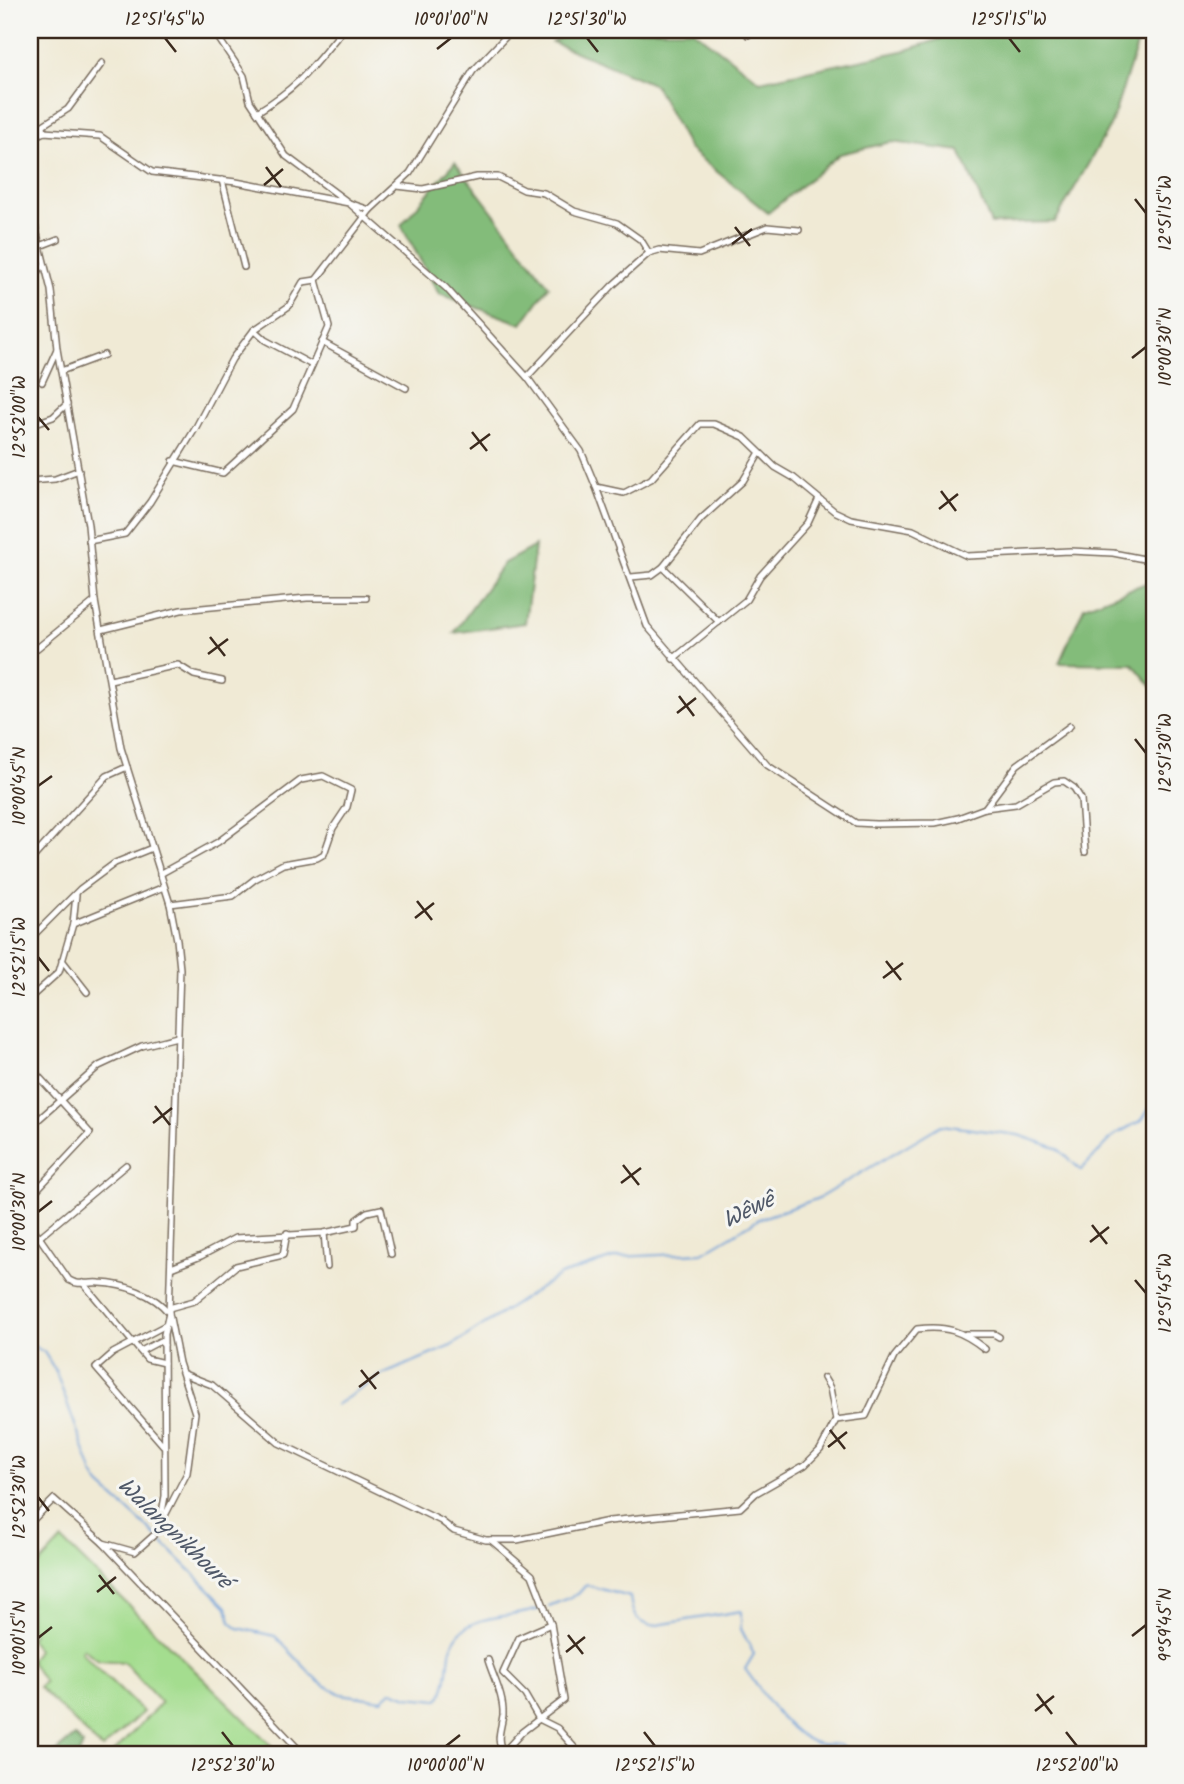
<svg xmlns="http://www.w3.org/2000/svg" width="1184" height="1784" viewBox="0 0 1184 1784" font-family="Kalam,sans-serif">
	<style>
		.green { fill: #a4dd8f; stroke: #708456; stroke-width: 2 }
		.forest { fill: #83bc7a; stroke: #5f734c; stroke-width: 2 }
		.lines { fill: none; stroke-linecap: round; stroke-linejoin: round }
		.stream { stroke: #6d9ed7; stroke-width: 2 }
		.minor-casing { stroke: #7a6d5e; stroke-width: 8 }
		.minor { stroke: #fff; stroke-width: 5 }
		.ticks { fill: none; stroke: #3b2a1e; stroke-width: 2.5 }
		.labels { text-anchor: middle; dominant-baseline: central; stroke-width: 6; stroke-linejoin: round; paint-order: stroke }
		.water-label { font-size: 23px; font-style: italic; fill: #4f5868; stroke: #f6f6f2 }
		.neatline { fill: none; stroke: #3b2a1e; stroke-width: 2.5 }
		.ticks-label { font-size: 18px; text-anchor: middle; fill: #3b2a1e }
	</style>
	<rect width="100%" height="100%" fill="#f6f6f2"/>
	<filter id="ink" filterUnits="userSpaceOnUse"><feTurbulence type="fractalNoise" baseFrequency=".0143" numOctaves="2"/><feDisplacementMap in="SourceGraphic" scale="14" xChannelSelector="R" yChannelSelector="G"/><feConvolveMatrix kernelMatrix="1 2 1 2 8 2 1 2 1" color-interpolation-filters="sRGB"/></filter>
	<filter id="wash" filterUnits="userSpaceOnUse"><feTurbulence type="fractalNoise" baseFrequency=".00686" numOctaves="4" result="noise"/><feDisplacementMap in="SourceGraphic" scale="28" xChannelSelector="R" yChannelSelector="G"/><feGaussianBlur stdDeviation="1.57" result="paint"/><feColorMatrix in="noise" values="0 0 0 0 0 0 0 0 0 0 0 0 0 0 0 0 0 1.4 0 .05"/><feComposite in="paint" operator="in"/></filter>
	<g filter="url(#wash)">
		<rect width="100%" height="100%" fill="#f0ead5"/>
		<path class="green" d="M62,1540L280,1754H112L161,1703L124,1662L99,1660L83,1649L81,1652L143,1712L102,1749L39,1687L44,1682L30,1660L37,1650L30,1638L33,1633L30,1629V1574Z"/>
		<g class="forest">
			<path d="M575,30H693L760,81L907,50L967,30H1142L1111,124L1055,222L991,224L960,151L891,142L840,154L768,213L689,149L655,85L552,42Z"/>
			<path d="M455,162L549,286L522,324L439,294L401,225Z"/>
			<path d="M535,546L525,623L454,633L504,563Z"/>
			<path d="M1154,580V689L1133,664L1059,663L1084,607Z"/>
			<path d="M75,1736L83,1745L79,1754H53Z"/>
		</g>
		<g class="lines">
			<g class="stream">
				<path d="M30,1344L44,1352L55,1370L93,1474L100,1485L149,1529L227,1607L231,1622L238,1628L275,1636L319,1682L341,1694L382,1700L392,1691L408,1697L438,1700C448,1688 448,1668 450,1653C459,1609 510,1621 542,1608"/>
				<path d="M336,1405L382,1375L451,1346L560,1275L617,1257L702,1253L759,1219L819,1198L941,1125L1018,1135L1057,1148L1081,1170L1116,1134L1142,1120L1154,1101"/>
				<path d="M549,1606L578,1594L586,1585L630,1597C632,1613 635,1622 651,1626L741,1611V1629L754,1654L745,1669C764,1694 783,1729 813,1742C829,1749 836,1737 854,1754"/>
			</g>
		</g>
	</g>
	<g filter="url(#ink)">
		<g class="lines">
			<g class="minor-casing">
				<g id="minor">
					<path d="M213,30L244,76L250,101L286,156L349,203L446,288L527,377L581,451L596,487L624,493L651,479L700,424H714L744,437L775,467L794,478L834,511L851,519L913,530L967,556L1070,551L1113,553L1154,561"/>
					<path d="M747,30L748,35"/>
					<path d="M257,112C301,85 311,68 343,30"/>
					<path d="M44,132L43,125L68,109L102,63"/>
					<path d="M30,139L44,132L100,136L152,172L236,182L349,203L370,210L410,173L473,71L512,30"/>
					<path d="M222,180L244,267"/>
					<path d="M397,186L423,189L477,177H498L524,190L544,193L574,211L617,223L641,240L649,253"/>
					<path d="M30,206L51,290L57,349L88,525L95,601L121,748L170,904L177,940L180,969L169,1313L179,1363L195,1413L187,1473L157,1531"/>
					<path d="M40,246L58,239"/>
					<path d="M30,277L44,265"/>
					<path d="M254,330L265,340L312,365"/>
					<path d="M322,342L406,388"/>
					<path d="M61,371L104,355"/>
					<path d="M527,377L613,285L649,253L659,250L699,254L767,227L799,230"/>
					<path d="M42,382L57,349"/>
					<path d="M30,425L53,417L67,404"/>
					<path d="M173,461L223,473L293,409L329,327L316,280L370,210"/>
					<path d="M30,481L55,479L79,470"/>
					<path d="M596,487L647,626L767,765L856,823L876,824L935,823L958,818L985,808L1016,804L1054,782L1064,781L1074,788L1081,799L1085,852"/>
					<path d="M89,541L125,534L150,502L195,429L232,359L254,330L289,306L303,282L316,280"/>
					<path d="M663,567L719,622"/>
					<path d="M631,577L652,575L663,567L701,519L743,481L759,454"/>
					<path d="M101,630L181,610L307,598H366"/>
					<path d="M30,654L95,601"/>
					<path d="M673,659L746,600L760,576L808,523L819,499"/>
					<path d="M110,680L178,665L194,675L222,681"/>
					<path d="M985,808L1017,765L1070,726"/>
					<path d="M30,861L107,776L127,767"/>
					<path d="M160,874L218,842L301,780L323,776L351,790L347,807L333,828L324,854L317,858L283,864L255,879L233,896L170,904"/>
					<path d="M73,924L164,887"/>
					<path d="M30,939L80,889L115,863L152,848"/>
					<path d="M62,960L87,992"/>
					<path d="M30,998L59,972L73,924L76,895"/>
					<path d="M30,1067L90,1133L30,1197"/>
					<path d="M30,1127L99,1066L142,1046L177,1037"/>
					<path d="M30,1224L69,1280C79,1286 87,1282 100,1283C124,1284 154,1294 169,1313L164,1334L165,1496L161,1518"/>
					<path d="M324,1233L327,1267"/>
					<path d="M30,1245L126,1165"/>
					<path d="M171,1268L201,1256L235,1238L324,1233L356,1226V1220L367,1212L381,1209L391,1254"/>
					<path d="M83,1283L140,1351L147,1359L164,1363"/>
					<path d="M169,1308L194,1301L236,1266L283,1255L287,1233"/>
					<path d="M966,1334H994L999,1337"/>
					<path d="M141,1351L160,1341L164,1345"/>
					<path d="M184,1374L212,1385L279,1443L441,1521L454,1531L486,1540H517L609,1521L740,1508L756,1493L805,1465L820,1450L836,1420L866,1416L894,1357L917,1329C946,1325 962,1331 985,1349"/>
					<path d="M824,1378L830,1388L836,1420"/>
					<path d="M163,1445L96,1368L113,1353L166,1325"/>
					<path d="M30,1523L54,1499L103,1543L135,1552L153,1536"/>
					<path d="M491,1540L532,1575L551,1624L564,1700L522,1732L502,1754"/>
					<path d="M103,1543L303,1754"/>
					<path d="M551,1624L519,1638L503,1673L525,1695L539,1719L557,1728L580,1754"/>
					<path d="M488,1660C493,1677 504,1696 503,1715C501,1730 495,1740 504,1753"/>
				</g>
			</g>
			<use href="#minor" class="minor"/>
		</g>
	</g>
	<path class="ticks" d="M165,38L176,52M587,38L598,52M1009,38L1020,52M437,49L451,38M266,167L281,187M264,185L283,169M1135,199L1146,213M735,227L750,246M732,244L752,229M1132,358L1146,347M38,417L49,430M472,432L487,451M470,449L490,434M941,491L956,511M939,509L958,494M210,637L225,656M208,654L228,639M679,696L694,716M677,713L696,698M1135,739L1146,753M38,786L52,776M417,901L432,920M415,918L434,903M38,957L49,971M886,961L901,980M883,978L903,963M155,1106L170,1125M153,1123L172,1108M623,1165L639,1185M621,1183L641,1168M38,1212L52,1201M1092,1225L1107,1244M1090,1242L1109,1227M1135,1280L1146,1293M361,1370L376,1389M359,1387L379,1372M830,1430L845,1449M828,1447L847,1432M38,1497L49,1511M99,1575L114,1594M97,1592L116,1577M568,1635L583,1654M1132,1636L1146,1625M38,1638L52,1627M566,1652L585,1637M1037,1694L1052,1714M1035,1711L1054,1696M222,1732L233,1746M644,1732L655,1746M1066,1732L1077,1746M446,1746L460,1735"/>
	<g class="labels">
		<g class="water-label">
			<text transform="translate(749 1211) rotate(-26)">Wêwê</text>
			<text transform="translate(174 1534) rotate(44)">Walangnikhouré</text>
		</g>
	</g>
	<rect width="1184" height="1784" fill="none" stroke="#f6f6f2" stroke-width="77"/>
	<rect x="38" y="38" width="1108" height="1708" class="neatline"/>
	<g class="ticks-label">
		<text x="165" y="25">12°51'45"W</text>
		<text x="451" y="25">10°01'00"N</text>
		<text x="587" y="25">12°51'30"W</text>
		<text x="1009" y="25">12°51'15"W</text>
		<text transform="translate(1165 213) rotate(-90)" y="6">12°51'15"W</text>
		<text transform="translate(1165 347) rotate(-90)" y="6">10°00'30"N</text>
		<text transform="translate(19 417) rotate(-90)" y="6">12°52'00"W</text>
		<text transform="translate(1165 753) rotate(-90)" y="6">12°51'30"W</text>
		<text transform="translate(19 786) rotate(-90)" y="6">10°00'45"N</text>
		<text transform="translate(19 957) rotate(-90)" y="6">12°52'15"W</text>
		<text transform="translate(19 1212) rotate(-90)" y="6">10°00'30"N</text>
		<text transform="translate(1165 1293) rotate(-90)" y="6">12°51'45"W</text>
		<text transform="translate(19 1497) rotate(-90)" y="6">12°52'30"W</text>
		<text transform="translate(1165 1625) rotate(-90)" y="6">9°59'45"N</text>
		<text transform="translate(19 1638) rotate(-90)" y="6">10°00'15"N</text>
		<text x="233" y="1771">12°52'30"W</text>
		<text x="446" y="1771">10°00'00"N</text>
		<text x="655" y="1771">12°52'15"W</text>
		<text x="1077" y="1771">12°52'00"W</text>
	</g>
</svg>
